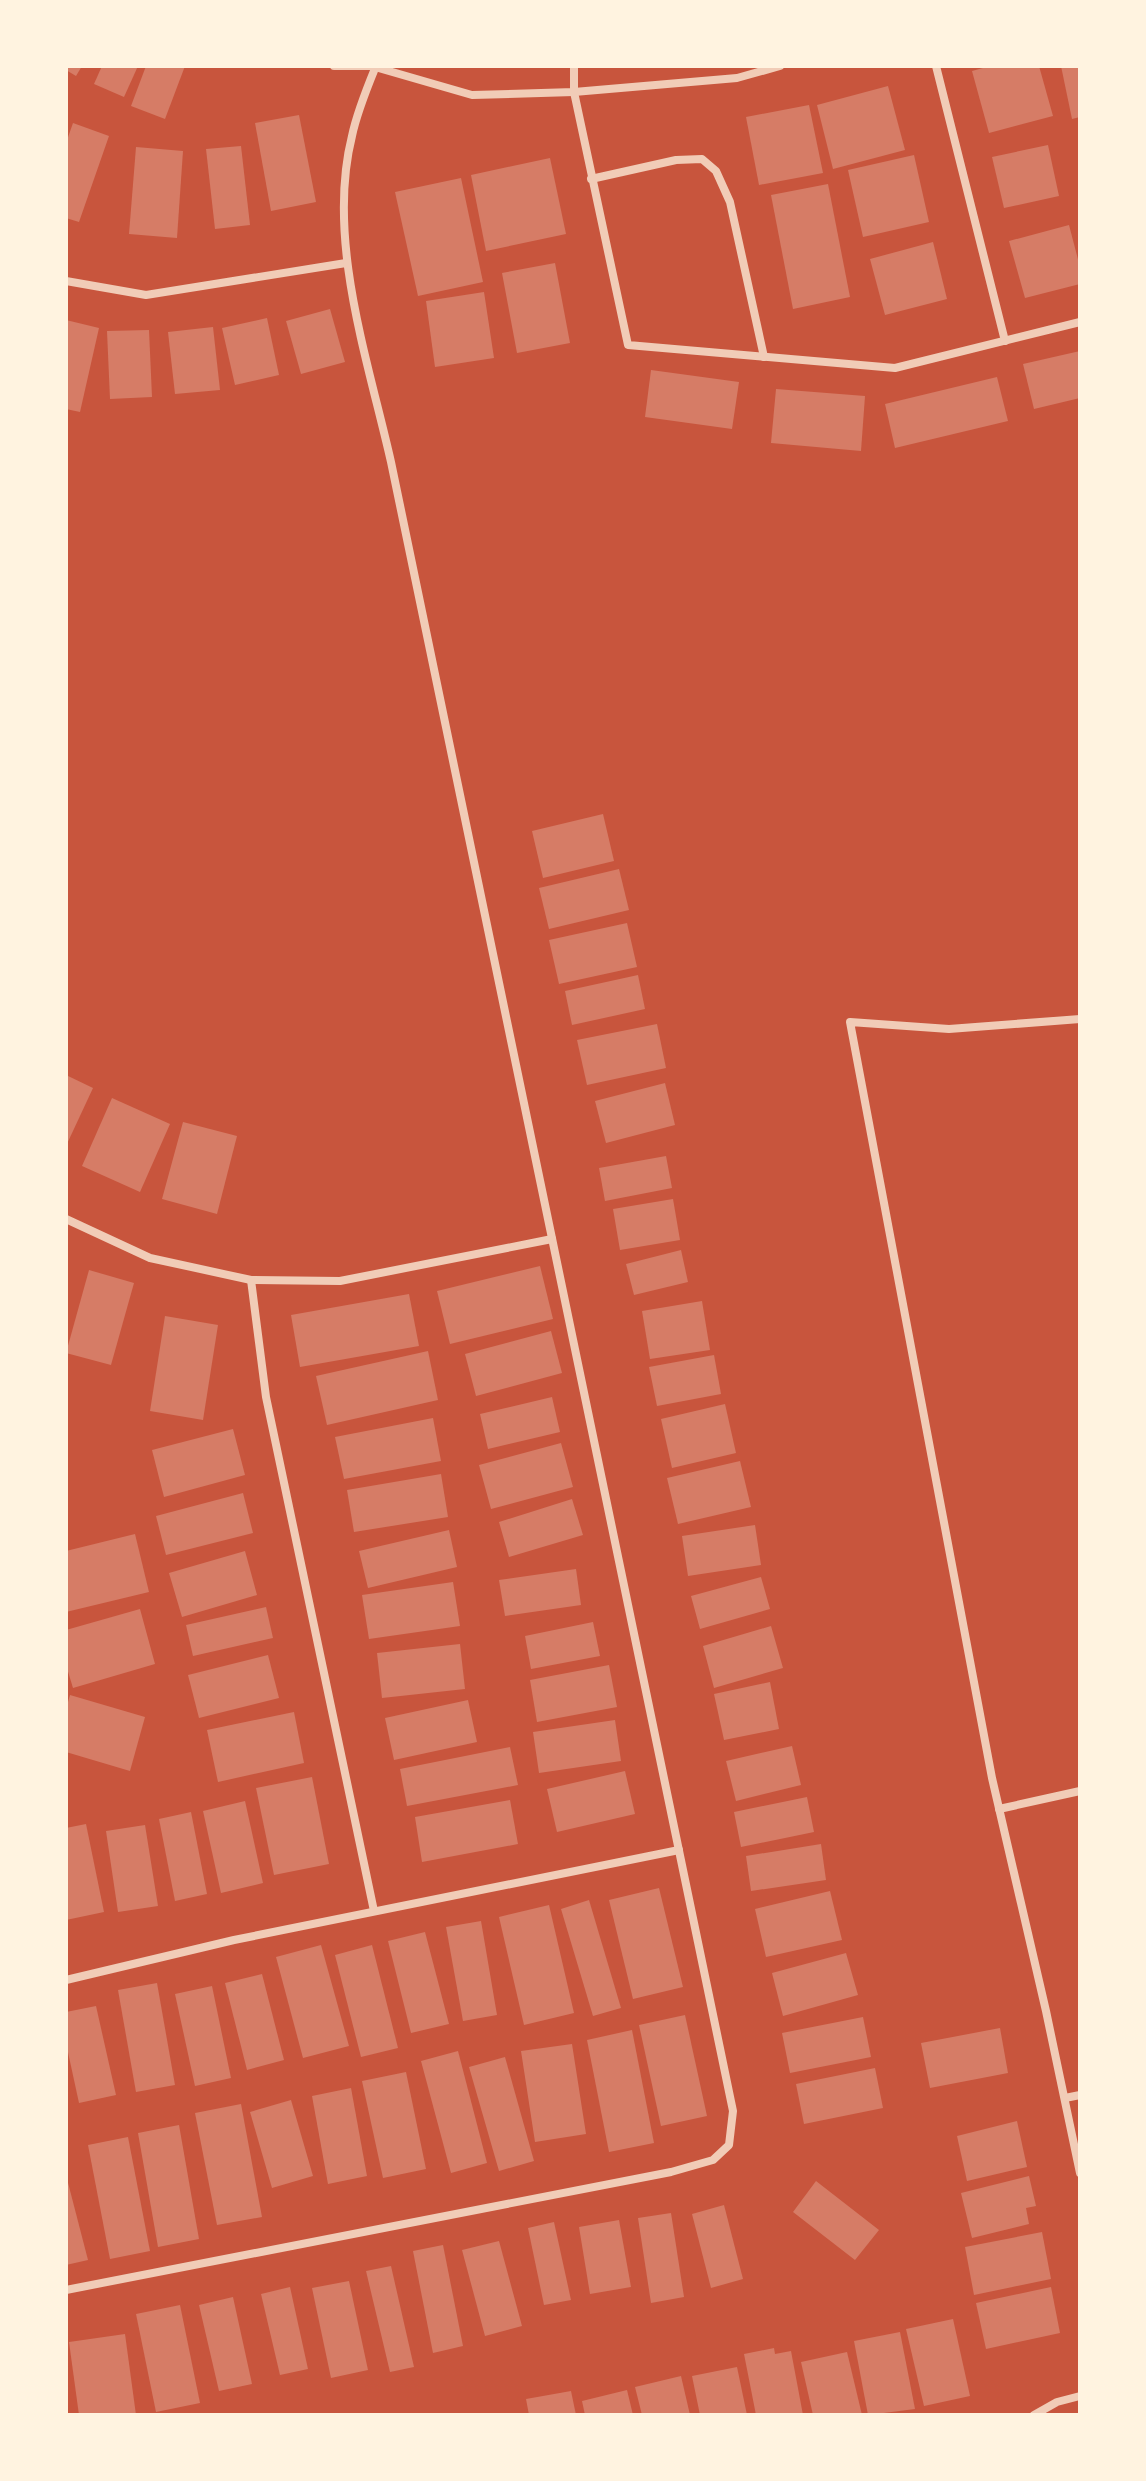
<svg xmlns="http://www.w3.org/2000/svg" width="1146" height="2481" viewBox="0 0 1146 2481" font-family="'Noto Serif',serif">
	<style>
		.building { fill: #d67c66 }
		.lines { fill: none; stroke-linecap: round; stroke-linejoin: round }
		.minor { stroke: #f1ccb7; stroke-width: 8 }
	</style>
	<rect width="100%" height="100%" fill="#c8553d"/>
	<g class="building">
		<path d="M66,66H82L76,76L66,70Z"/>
		<path d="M102,66H138L124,97L94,84Z"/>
		<path d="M146,66H185L165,119L131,106Z"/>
		<path d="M990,66H1039L1053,116L989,133L972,71Z"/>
		<path d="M1061,66H1080V117L1072,119Z"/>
		<path d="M888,86L905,150L833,169L817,105Z"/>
		<path d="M809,105L823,173L759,185L746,117Z"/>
		<path d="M299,115L316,202L271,211L255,123Z"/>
		<path d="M73,123L109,136L79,222L66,218V143Z"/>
		<path d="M1048,145L1059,196L1004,208L992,157Z"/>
		<path d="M241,146L250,225L215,229L206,149Z"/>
		<path d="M136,147L183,151L177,238L129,234Z"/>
		<path d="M914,155L929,222L863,237L848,170Z"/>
		<path d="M550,158L566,234L486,251L471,175Z"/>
		<path d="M461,178L483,282L418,296L395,192Z"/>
		<path d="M828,184L850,297L793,309L771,195Z"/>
		<path d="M1069,225L1080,267V284L1025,298L1009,241Z"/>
		<path d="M933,242L947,299L885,315L870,259Z"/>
		<path d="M555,263L570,343L517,353L502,273Z"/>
		<path d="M484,292L494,358L435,367L426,301Z"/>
		<path d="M330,309L345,362L301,374L286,321Z"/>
		<path d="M267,318L279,375L235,385L222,328Z"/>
		<path d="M66,320L99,328L80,412L66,409Z"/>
		<path d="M213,327L220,390L175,394L168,332Z"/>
		<path d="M149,330L152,397L110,399L107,331Z"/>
		<path d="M1080,351V398L1034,409L1023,364Z"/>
		<path d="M651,370L739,382L732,429L645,417Z"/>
		<path d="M997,377L1008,421L895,448L885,404Z"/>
		<path d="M776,389L865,396L861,451L771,443Z"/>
		<path d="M603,814L614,861L543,878L532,831Z"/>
		<path d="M619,869L629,910L549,929L539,888Z"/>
		<path d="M627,923L637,967L559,984L549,940Z"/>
		<path d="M638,975L645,1009L572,1025L565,991Z"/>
		<path d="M657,1024L666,1068L587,1085L577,1040Z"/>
		<path d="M66,1075L93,1088L66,1146Z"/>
		<path d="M665,1083L675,1125L606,1143L595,1101Z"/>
		<path d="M112,1098L170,1124L140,1192L82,1166Z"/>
		<path d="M183,1122L237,1136L217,1214L162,1199Z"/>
		<path d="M666,1156L672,1188L605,1201L599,1168Z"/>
		<path d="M673,1199L680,1240L620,1250L613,1209Z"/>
		<path d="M681,1250L688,1282L634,1295L626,1264Z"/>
		<path d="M540,1266L553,1319L450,1344L437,1291Z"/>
		<path d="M89,1270L134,1283L111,1365L66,1353Z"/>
		<path d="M409,1294L419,1346L300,1367L291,1315Z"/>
		<path d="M702,1301L710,1350L650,1359L642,1311Z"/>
		<path d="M165,1316L218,1325L203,1420L150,1411Z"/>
		<path d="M551,1331L562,1373L476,1396L465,1354Z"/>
		<path d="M428,1351L438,1400L327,1425L316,1376Z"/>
		<path d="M714,1355L721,1394L657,1406L649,1367Z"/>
		<path d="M552,1397L560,1432L488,1449L480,1414Z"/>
		<path d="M725,1404L736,1453L672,1468L661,1419Z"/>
		<path d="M433,1418L441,1461L344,1479L335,1437Z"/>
		<path d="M233,1429L245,1475L164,1497L152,1450Z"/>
		<path d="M561,1443L573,1487L491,1509L479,1465Z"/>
		<path d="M740,1461L751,1507L678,1524L667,1478Z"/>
		<path d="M441,1474L448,1517L354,1532L347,1490Z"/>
		<path d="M243,1493L253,1533L166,1555L156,1516Z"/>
		<path d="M572,1499L583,1535L509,1557L499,1522Z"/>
		<path d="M755,1525L761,1565L688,1576L682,1536Z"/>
		<path d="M449,1530L457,1567L368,1588L359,1551Z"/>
		<path d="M135,1534L149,1592L66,1612V1551Z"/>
		<path d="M245,1551L257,1595L182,1617L169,1573Z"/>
		<path d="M576,1569L581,1605L505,1616L499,1580Z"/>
		<path d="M761,1577L770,1609L700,1629L691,1596Z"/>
		<path d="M453,1582L460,1626L369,1639L362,1595Z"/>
		<path d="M266,1607L273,1638L193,1656L186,1625Z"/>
		<path d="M140,1609L155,1664L73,1688L66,1665V1630Z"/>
		<path d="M593,1622L600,1656L531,1669L525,1636Z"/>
		<path d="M771,1626L783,1668L714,1688L703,1646Z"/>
		<path d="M460,1644L465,1689L382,1698L377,1653Z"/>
		<path d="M268,1655L279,1698L199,1718L188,1675Z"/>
		<path d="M609,1665L617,1707L537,1722L530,1680Z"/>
		<path d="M770,1682L779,1729L724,1740L714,1694Z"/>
		<path d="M70,1695L145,1717L130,1771L66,1752V1709Z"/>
		<path d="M468,1700L477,1742L394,1760L385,1718Z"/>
		<path d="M294,1712L304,1763L218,1782L207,1730Z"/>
		<path d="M615,1720L621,1761L539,1773L533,1732Z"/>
		<path d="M792,1746L801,1785L736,1801L726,1761Z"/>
		<path d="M510,1747L518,1785L407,1806L400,1769Z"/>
		<path d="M625,1771L635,1814L557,1832L547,1789Z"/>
		<path d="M312,1777L329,1864L274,1875L256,1788Z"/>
		<path d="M807,1797L814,1832L741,1847L734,1812Z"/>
		<path d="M510,1800L518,1844L422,1862L415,1817Z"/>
		<path d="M245,1801L263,1883L221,1893L203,1811Z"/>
		<path d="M191,1812L207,1894L175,1901L159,1819Z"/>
		<path d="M86,1824L104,1912L66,1920V1828Z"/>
		<path d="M145,1825L158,1906L118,1912L106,1831Z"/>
		<path d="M821,1844L826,1880L751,1891L746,1856Z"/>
		<path d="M659,1888L683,1987L633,1999L609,1900Z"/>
		<path d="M830,1891L842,1940L766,1957L755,1909Z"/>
		<path d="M589,1900L621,2008L593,2016L561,1909Z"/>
		<path d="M549,1905L574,2013L524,2025L499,1917Z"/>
		<path d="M481,1921L497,2015L463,2021L446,1927Z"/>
		<path d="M425,1932L449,2024L411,2033L388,1941Z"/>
		<path d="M321,1945L349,2046L303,2058L276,1957Z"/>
		<path d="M372,1945L398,2048L361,2057L335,1955Z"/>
		<path d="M846,1953L858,1995L783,2016L772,1973Z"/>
		<path d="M262,1974L284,2060L247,2070L225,1983Z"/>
		<path d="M157,1983L175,2085L136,2092L118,1990Z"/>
		<path d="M212,1986L231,2078L195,2086L175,1994Z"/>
		<path d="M96,2006L116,2095L79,2103L66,2043V2012Z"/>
		<path d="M685,2015L707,2116L661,2126L639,2025Z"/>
		<path d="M863,2017L871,2057L790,2073L782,2033Z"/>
		<path d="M1000,2028L1008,2073L930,2088L921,2043Z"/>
		<path d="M632,2030L654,2143L609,2152L587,2040Z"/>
		<path d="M572,2044L586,2134L535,2142L521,2051Z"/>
		<path d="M458,2051L487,2163L451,2173L421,2061Z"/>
		<path d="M505,2057L534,2161L499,2171L469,2067Z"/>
		<path d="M875,2068L883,2108L804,2124L796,2084Z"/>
		<path d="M406,2072L426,2169L383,2178L362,2081Z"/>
		<path d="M351,2088L367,2176L328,2184L312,2096Z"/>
		<path d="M291,2100L313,2176L272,2188L250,2112Z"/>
		<path d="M241,2104L262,2217L217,2225L195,2113Z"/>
		<path d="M1017,2121L1027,2167L967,2181L957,2136Z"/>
		<path d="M179,2125L199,2239L158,2247L138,2133Z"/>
		<path d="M128,2137L150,2251L110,2259L88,2145Z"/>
		<path d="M66,2175L88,2260L66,2265Z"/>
		<path d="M1029,2176L1036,2206L1026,2208L1029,2224L972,2238L961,2193Z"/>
		<path d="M816,2181L879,2230L855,2260L793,2212Z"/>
		<path d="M724,2205L743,2279L711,2288L692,2214Z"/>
		<path d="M671,2213L684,2297L651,2303L638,2218Z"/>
		<path d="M619,2220L631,2287L590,2294L579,2227Z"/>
		<path d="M554,2222L571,2300L544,2305L528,2228Z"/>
		<path d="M1042,2232L1051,2279L974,2295L965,2247Z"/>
		<path d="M499,2241L522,2326L485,2336L462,2250Z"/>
		<path d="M443,2245L463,2346L433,2353L413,2251Z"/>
		<path d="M391,2266L414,2367L390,2372L366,2271Z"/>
		<path d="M349,2281L368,2370L331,2378L312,2288Z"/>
		<path d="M290,2287L308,2369L280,2375L261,2294Z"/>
		<path d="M1051,2287L1060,2333L986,2349L976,2303Z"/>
		<path d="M233,2297L252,2384L219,2391L199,2305Z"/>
		<path d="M180,2305L200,2403L156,2412L136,2314Z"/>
		<path d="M953,2319L970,2396L924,2406L906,2329Z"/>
		<path d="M900,2332L915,2409L868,2415L854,2341Z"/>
		<path d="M125,2334L136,2415H79L69,2342Z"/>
		<path d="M774,2348L775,2354L791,2351L803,2415H756L744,2354Z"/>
		<path d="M847,2352L862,2415H813L801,2362Z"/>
		<path d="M737,2367L747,2415H700L692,2376Z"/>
		<path d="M681,2376L690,2415H642L635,2387Z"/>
		<path d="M627,2390L633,2415H585L582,2401Z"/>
		<path d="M571,2391L576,2415H529L526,2399Z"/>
	</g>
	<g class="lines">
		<g class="minor">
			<path d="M334,66H375"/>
			<path d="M574,66V92L628,345L895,368L1080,322"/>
			<path d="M936,66L1005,341"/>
			<path d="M375,67L472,95L574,92L737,78L780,66"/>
			<path d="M591,179L676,160L702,159L716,171L730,202L764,357"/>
			<path d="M66,281L146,295L346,263"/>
			<path d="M1080,1019L949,1029L850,1022L992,1778L1046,2011L1080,2173"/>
			<path d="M66,1219L150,1258L251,1280L340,1281L552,1239"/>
			<path d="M251,1280L266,1397L374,1911"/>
			<path d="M999,1809L1080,1791"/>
			<path d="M66,1980L234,1940L679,1850"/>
			<path d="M1065,2098L1080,2095"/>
			<path d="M66,2290L671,2172L713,2160L729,2145L733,2111L391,462C368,360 326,239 352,136C357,112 367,88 376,66"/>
			<path d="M1034,2415L1057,2402L1080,2396"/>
		</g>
	</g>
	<rect width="1146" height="2481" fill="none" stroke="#fff3e0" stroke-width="136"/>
</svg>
